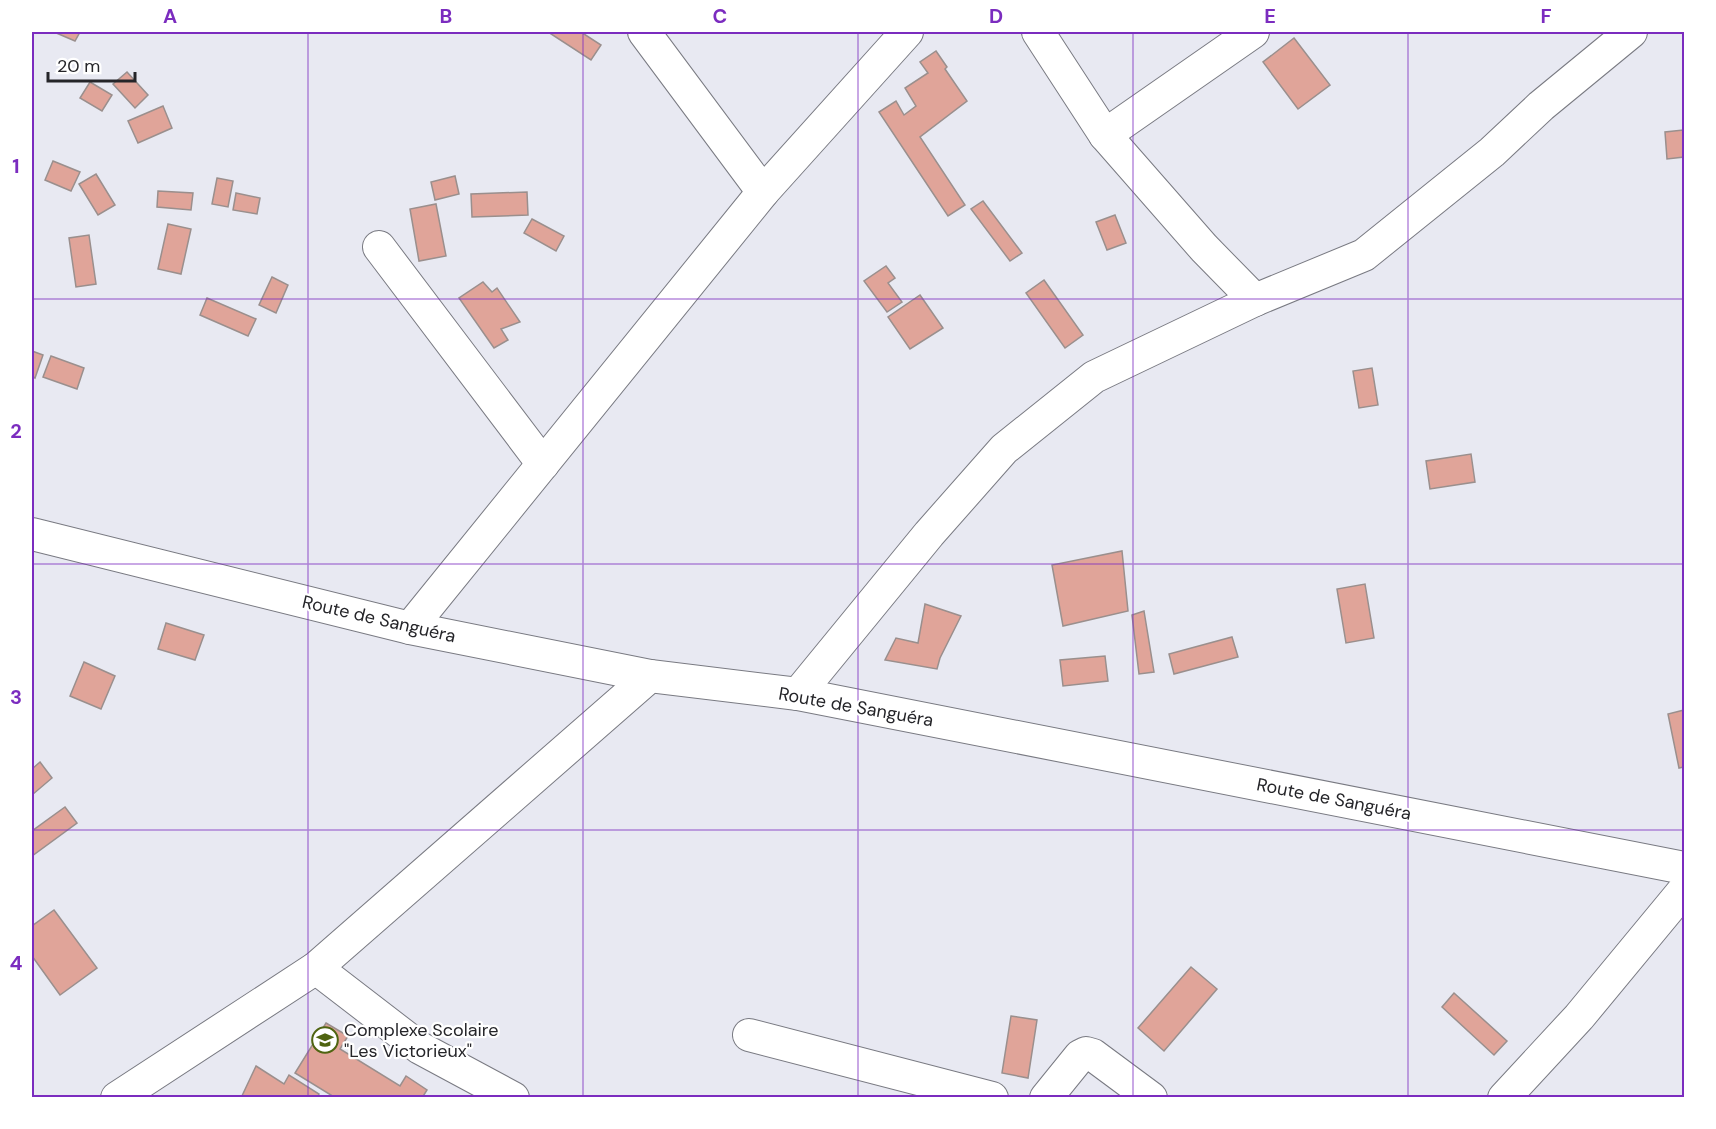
<svg xmlns="http://www.w3.org/2000/svg" width="1716" height="1129" viewBox="0 0 1716 1129" font-family="'DM Sans',sans-serif">
	<style>
		.building { fill: #e0a499; stroke: #9a8f8d; stroke-width: 1.5 }
		.lines { fill: none; stroke-linecap: round; stroke-linejoin: round }
		.minor-casing { stroke: #797a82; stroke-width: 34 }
		.minor { stroke: #fff; stroke-width: 32 }
		.grid { fill: none; stroke: #7b2cbf; stroke-width: 1.5; stroke-opacity: 0.55 }
		.labels { text-anchor: middle; dominant-baseline: central; stroke-width: 4.5; stroke-linejoin: round; paint-order: stroke }
		.street-label { font-size: 18px; fill: #252529; stroke: #fff }
		.poi-label { font-size: 18px; fill: #252529; stroke: #fff; text-anchor: start }
		.neatline { fill: none; stroke: #7b2cbf; stroke-width: 2 }
		.grid-label { font-size: 20px; text-anchor: middle; font-weight: bold; fill: #7b2cbf }
	</style>
	<rect width="100%" height="100%" fill="#e8e9f2"/>
	<g class="building">
		<path d="M54,32H80L75,41Z"/>
		<path d="M548,32H581L601,45L591,60Z"/>
		<path d="M1294,38L1330,85L1298,109L1263,62Z"/>
		<path d="M936,51L947,67L945,69L967,101L920,137L965,205L948,216L879,112L896,101L904,115L916,106L905,88L928,73L920,62Z"/>
		<path d="M127,72L148,95L135,108L113,84Z"/>
		<path d="M90,82L112,95L102,111L80,98Z"/>
		<path d="M163,106L172,128L138,143L128,121Z"/>
		<path d="M1683,130L1684,157L1667,159L1665,132Z"/>
		<path d="M53,161L80,172L71,191L45,180Z"/>
		<path d="M96,174L115,205L98,215L79,184Z"/>
		<path d="M455,176L459,194L435,200L431,182Z"/>
		<path d="M217,178L233,181L228,207L212,204Z"/>
		<path d="M158,191L193,193L191,210L157,207Z"/>
		<path d="M527,192L528,215L472,217L471,194Z"/>
		<path d="M236,193L260,198L257,214L233,210Z"/>
		<path d="M983,201L1022,253L1010,261L971,209Z"/>
		<path d="M436,204L446,256L419,261L410,209Z"/>
		<path d="M1115,215L1126,243L1107,250L1096,222Z"/>
		<path d="M532,219L564,236L556,251L524,233Z"/>
		<path d="M168,224L191,229L181,274L158,269Z"/>
		<path d="M89,235L96,284L76,287L69,238Z"/>
		<path d="M886,266L895,278L888,283L902,302L887,312L864,281Z"/>
		<path d="M272,277L288,285L276,313L259,305Z"/>
		<path d="M1044,280L1083,335L1065,348L1026,293Z"/>
		<path d="M483,282L492,292L497,288L520,322L501,329L508,340L494,348L459,298Z"/>
		<path d="M920,295L943,328L910,349L888,317Z"/>
		<path d="M207,298L256,319L248,336L200,315Z"/>
		<path d="M32,351L43,355L35,378L32,376Z"/>
		<path d="M51,356L84,368L77,389L43,377Z"/>
		<path d="M1372,368L1378,405L1359,408L1353,371Z"/>
		<path d="M1471,454L1475,482L1430,489L1426,461Z"/>
		<path d="M1122,551L1128,611L1063,626L1052,565Z"/>
		<path d="M1365,584L1374,638L1346,643L1337,589Z"/>
		<path d="M925,604L961,616L940,658L937,669L885,660L896,638L918,643Z"/>
		<path d="M1144,611L1154,672L1139,674L1132,615Z"/>
		<path d="M166,623L204,635L195,660L158,649Z"/>
		<path d="M1232,637L1238,657L1174,674L1169,654Z"/>
		<path d="M1105,656L1108,681L1063,686L1060,660Z"/>
		<path d="M84,662L115,676L101,709L70,696Z"/>
		<path d="M1684,710V767L1679,768L1668,714Z"/>
		<path d="M40,762L52,778L32,795V769Z"/>
		<path d="M65,807L77,823L32,856V831Z"/>
		<path d="M54,910L97,968L60,995L32,956V926Z"/>
		<path d="M1191,967L1217,989L1164,1051L1138,1028Z"/>
		<path d="M1454,993L1507,1041L1494,1055L1442,1007Z"/>
		<path d="M1011,1016L1037,1020L1028,1078L1002,1073Z"/>
		<path d="M326,1023L348,1036L340,1049L400,1086L406,1076L427,1090L422,1098H329L331,1095L295,1073Z"/>
		<path d="M256,1066L284,1084L289,1075L319,1094L317,1098H241Z"/>
	</g>
	<g class="lines">
		<g class="minor-casing">
			<g id="minor">
				<path d="M644,32L763,192"/>
				<path d="M1038,32L1105,135L1204,248L1255,300"/>
				<path d="M1105,135L1253,32"/>
				<path d="M379,247L543,464"/>
				<path d="M32,534L410,628L650,676L798,694L1684,868"/>
				<path d="M410,628L763,192L907,32"/>
				<path d="M798,694L929,534L1004,449L1094,377L1255,300L1364,255L1492,152L1541,106L1631,32"/>
				<path d="M316,968L420,1048L513,1098"/>
				<path d="M749,1035L992,1098"/>
				<path d="M117,1098L316,968L650,676"/>
				<path d="M1046,1098L1080,1056L1086,1053L1093,1055L1151,1098"/>
				<path d="M1504,1098L1579,1017L1684,890"/>
			</g>
		</g>
		<use href="#minor" class="minor"/>
	</g>
	<path class="grid" d="M308,32V1098M583,32V1098M858,32V1098M1133,32V1098M1408,32V1098M32,299H1684M32,564H1684M32,830H1684"/>
	<defs>
		<g id="school-ring" transform="scale(1.35)"><circle r="9.5" fill="#fff" stroke="#4f6411" stroke-width="1.5"/><path d="M0-5L7-2L0 1L-7-2ZM-4 1L0 2.5L4 1V4Q0 6-4 4Z" fill="#4f6411"/></g>
	</defs>
	<g fill-rule="evenodd">
		<use href="#school-ring" x="325" y="1040"/>
	</g>
	<g class="labels">
		<g class="street-label">
			<text transform="translate(379 619) rotate(13)">Route de Sanguéra</text>
			<text transform="translate(856 707) rotate(10)">Route de Sanguéra</text>
			<text transform="translate(1334 799) rotate(11)">Route de Sanguéra</text>
		</g>
		<g class="poi-label">
			<text x="344" y="1030">Complexe Scolaire<tspan x="344" dy="21">"Les Victorieux"</tspan></text>
		</g>
	</g>
	<rect width="1716" height="1129" fill="none" stroke="#ffffff" stroke-width="66"/>
	<path d="M48 72v9h87v-9" fill="none" stroke="#252529" stroke-width="3"/>
	<text x="57" y="72" font-size="18" fill="#252529" stroke="#ffffff" stroke-width="4.5" paint-order="stroke">20 m</text>
	<rect x="33" y="33" width="1650" height="1063" class="neatline"/>
	<g class="grid-label">
		<text x="170" y="23">A</text>
		<text x="446" y="23">B</text>
		<text x="720" y="23">C</text>
		<text x="996" y="23">D</text>
		<text x="1270" y="23">E</text>
		<text x="1546" y="23">F</text>
		<text x="16" y="173">1</text>
		<text x="16" y="438">2</text>
		<text x="16" y="704">3</text>
		<text x="16" y="970">4</text>
	</g>
</svg>
